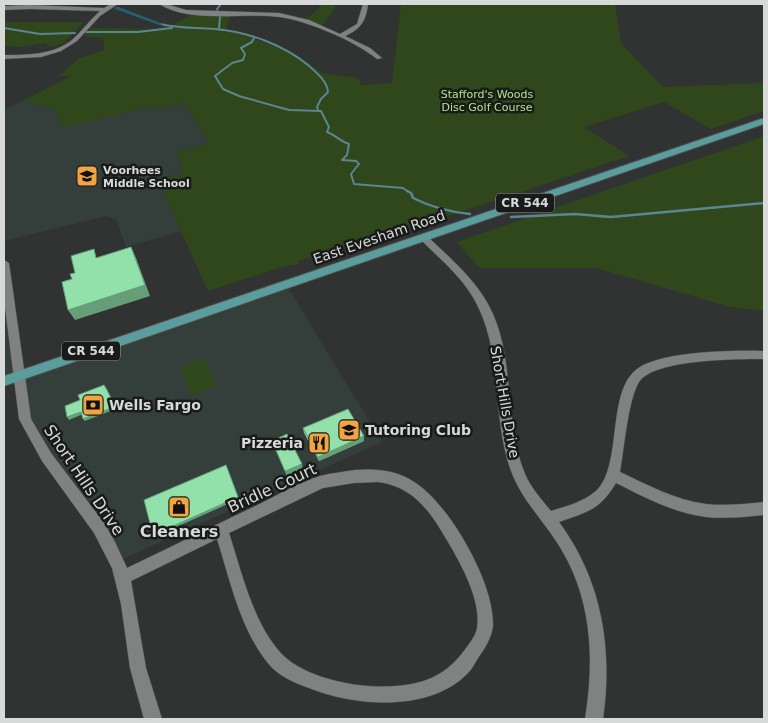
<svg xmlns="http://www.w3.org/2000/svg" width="768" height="723" viewBox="0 0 768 723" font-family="'DejaVu Sans',sans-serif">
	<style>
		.built { fill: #343e3b }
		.green { fill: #2f471b }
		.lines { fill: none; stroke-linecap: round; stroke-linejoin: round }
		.stream-far1 { stroke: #5b8590; stroke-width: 2 }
		.stream { stroke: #5b8590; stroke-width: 2.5 }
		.canal { fill: #256070; fill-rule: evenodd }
		.street-casing { stroke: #4e504f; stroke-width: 1 }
		.primary-casing { stroke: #4e504f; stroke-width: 2 }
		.street { fill: #7f8281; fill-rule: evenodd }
		.primary { fill: #5b9c9d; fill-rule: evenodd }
		.wall { fill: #7ec293 }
		.shaded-wall { fill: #669e78 }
		.building { fill: #92e1ab; stroke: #669e78 }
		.labels { text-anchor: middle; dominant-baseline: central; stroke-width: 5; stroke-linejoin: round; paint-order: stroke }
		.far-park-label { font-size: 11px; fill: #afe685; stroke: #191b1a }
		.far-poi-label { font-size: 11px; font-weight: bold; fill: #d8dad9; stroke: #191b1a; text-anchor: start }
		.shield { fill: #191b1a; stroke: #9fa1a0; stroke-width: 1 }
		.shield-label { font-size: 12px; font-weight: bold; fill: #d8dad9 }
		.street-label { font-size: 14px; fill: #d8dad9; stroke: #191b1a }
		.poi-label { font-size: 14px; font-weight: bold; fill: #d8dad9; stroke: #191b1a; text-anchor: start }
		.near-street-label { font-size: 16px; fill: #d8dad9; stroke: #191b1a }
		.near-poi-label { font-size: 16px; font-weight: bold; fill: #d8dad9; stroke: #191b1a }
	</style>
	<rect width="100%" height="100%" fill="#303332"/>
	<g class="built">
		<path d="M22,101L56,110L62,127L153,106L155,109L184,103L209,143L176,152L184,173L158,180L181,231L126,247L116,219L106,216L4,241V110Z"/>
		<path d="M4,263L18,375L286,284L382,442L116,562L32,436L18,376L4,381Z"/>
	</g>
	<g class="green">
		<path d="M317,4H336L334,10L321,27L304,20L320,8Z"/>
		<path d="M401,4H615L621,43L663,87L764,83V111L711,129L664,102L584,127L629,156L421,225L419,224L299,261L297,265H289L208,291L158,180L184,173L176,152L209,143L184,103L155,109L153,106L62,128L56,110L22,101L71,76H59L80,58L104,50L103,38L84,36L91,28L154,29L173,25L194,13L230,16L226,29L293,52L322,73L359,78L361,85L392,83Z"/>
		<path d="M4,22H84L64,43L52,47L44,43L22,47L4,46Z"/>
		<path d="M764,136V311L730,307L596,268H480L456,242Z"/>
		<path d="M205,358L217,386L191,396L180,367Z"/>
	</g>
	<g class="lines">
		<g class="stream-far1">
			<path d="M218,12L217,9L221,4"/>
			<path d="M161,24C179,29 197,27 215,29C248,32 282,44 308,65C316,72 327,81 328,92L321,99L317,107L318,110"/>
			<path d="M4,28L40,34L75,33"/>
			<path d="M219,29L220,16"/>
			<path d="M86,32H138L172,28"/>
			<path d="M254,38L252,42L241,48L245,54L243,60L232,63L215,76L223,89L239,96L289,110L321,111L329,127L327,132C336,135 339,141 349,144L347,155L342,160L356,161L359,164L351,174L354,184L403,188L409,192"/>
		</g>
		<g class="stream">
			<path d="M407,191L411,193L413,198C431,207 450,212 470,214"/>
			<path d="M511,217L575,214L611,217L764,203"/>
		</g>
		<path class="canal" d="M115,7H119L163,24L159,25L115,9Z"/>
		<g class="street-casing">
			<g id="street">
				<path d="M111,4H118L100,16L77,41L61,51L41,57L4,59V55C27,55 53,55 72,40C82,31 90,20 100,11L30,9L4,10V6L30,5L104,8Z"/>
				<path d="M159,4H166L186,10L279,13L309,20L340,34L357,24L363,4H368C366,21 361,29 345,36L370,48L382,58L377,59C355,41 308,21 280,17C243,12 191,24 159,4Z"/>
				<path d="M424,235L427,236C452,260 479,282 493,314C515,364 504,423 525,474C531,488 542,500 551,511C567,506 583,502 596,491C623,466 606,392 637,369C661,351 733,350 764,351V359C737,359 654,359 639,382C628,400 624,450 620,472C648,485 675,500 706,504C725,506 745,504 764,502V515C745,517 725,519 706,517C674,513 644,497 616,483C600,510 587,512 559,522C602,580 613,649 603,719H585C595,657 592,595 556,541C541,518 521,498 511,471C491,416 504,351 474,299C461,276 439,258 421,240V236Z"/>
				<path d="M4,260L9,263L31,419L51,453L104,523L115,542L127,568C167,549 207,529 247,510C271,499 295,484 320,476C331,473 343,472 355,470C402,466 424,483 451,520C470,547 494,593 493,626C492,637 484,650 478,658C475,663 472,669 468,673C433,710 364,707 320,692C301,685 280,679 267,662C240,628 230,580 217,539L131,581L146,668L162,719H144L130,668L121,604L112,568L94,533L42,461L19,419L4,299ZM378,482C411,486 429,509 445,537C459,560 482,600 477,628C476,636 468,645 464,651C457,660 449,668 439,674C401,698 308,686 279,651C252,619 242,573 229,533L323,488L354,483Z"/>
			</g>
		</g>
		<g class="primary-casing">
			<path id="primary" d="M761,119H764V124L4,386V376Z"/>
		</g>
		<use href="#street" class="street"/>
		<use href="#primary" class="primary"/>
	</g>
	<g class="wall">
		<path d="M303,428L364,441L319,461L304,433Z"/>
		<path d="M272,441L303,469L287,476Z"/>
	</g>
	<g class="shaded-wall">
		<path d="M131,247L136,258L150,296L75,320L68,310Z"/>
		<path d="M106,387L113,401L110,402L113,410L85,421L83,419Z"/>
		<path d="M81,412L83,414L69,420L67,417Z"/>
		<path d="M364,436V441L319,461L318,457Z"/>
		<path d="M302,464L303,469L287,476L285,471Z"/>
		<path d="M226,465L239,499L154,537L153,535Z"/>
	</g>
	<g class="building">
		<path d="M131,247L145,285L68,310L62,282L72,279L70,274L75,273L71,256L94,249L96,258Z"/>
		<path d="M104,385L111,398L108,399L111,408L83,419L81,412L67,417L65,406L80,400L78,395Z"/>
		<path d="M348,409L364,436L318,457L303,428Z"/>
		<path d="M287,434L302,464L285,471L272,441Z"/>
		<path d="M226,465L238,497L153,535L144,500Z"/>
	</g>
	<defs>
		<g id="school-square" transform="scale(1.125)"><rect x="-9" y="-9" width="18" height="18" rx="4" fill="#f3a442" stroke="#191b1a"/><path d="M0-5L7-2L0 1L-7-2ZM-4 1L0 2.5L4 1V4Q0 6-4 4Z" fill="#111"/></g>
		<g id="bank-square" transform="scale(1.125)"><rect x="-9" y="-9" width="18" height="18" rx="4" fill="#f3a442" stroke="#191b1a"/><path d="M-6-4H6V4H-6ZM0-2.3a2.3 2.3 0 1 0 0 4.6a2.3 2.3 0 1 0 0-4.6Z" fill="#111"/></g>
		<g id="restaurant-square" transform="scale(1.125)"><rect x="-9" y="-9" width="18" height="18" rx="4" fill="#f3a442" stroke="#191b1a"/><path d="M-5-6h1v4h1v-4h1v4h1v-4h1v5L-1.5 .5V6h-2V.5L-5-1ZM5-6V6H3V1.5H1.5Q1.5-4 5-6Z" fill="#111"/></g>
		<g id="shop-square" transform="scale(1.125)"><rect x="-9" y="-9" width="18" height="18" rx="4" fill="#f3a442" stroke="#191b1a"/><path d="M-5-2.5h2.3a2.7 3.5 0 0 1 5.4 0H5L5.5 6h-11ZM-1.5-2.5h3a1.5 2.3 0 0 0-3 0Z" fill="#111"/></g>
	</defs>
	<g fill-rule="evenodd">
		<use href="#school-square" x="87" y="176"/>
		<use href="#bank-square" x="93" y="405"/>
		<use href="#school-square" x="349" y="430"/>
		<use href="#restaurant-square" x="319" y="443"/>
		<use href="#shop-square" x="179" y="507"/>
	</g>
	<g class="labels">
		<g class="far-park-label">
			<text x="487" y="94">Stafford's Woods<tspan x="487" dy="13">Disc Golf Course</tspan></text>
		</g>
		<g class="far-poi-label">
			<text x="103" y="170">Voorhees<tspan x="103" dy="13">Middle School</tspan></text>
		</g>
		<g class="shield">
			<rect x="496" y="193.5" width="58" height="19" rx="4"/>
			<rect x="62" y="341.5" width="58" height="19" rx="4"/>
		</g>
		<g class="shield-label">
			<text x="525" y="203">CR 544</text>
			<text x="91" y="351">CR 544</text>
		</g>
		<g class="street-label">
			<text transform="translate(379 237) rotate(-19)">East Evesham Road</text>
			<text transform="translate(505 402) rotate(80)">Short Hills Drive</text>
		</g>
		<g class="poi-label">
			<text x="109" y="405">Wells Fargo</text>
			<text x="365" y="430">Tutoring Club</text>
			<text x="303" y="443" text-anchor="end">Pizzeria</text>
		</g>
		<g class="near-street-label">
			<text transform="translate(84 480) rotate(56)">Short Hills Drive</text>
			<text transform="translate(272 488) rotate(-25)">Bridle Court</text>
		</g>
		<g class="near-poi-label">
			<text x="179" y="531">Cleaners</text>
		</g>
	</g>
	<rect width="768" height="723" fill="none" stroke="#d8dad9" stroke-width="10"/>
</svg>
